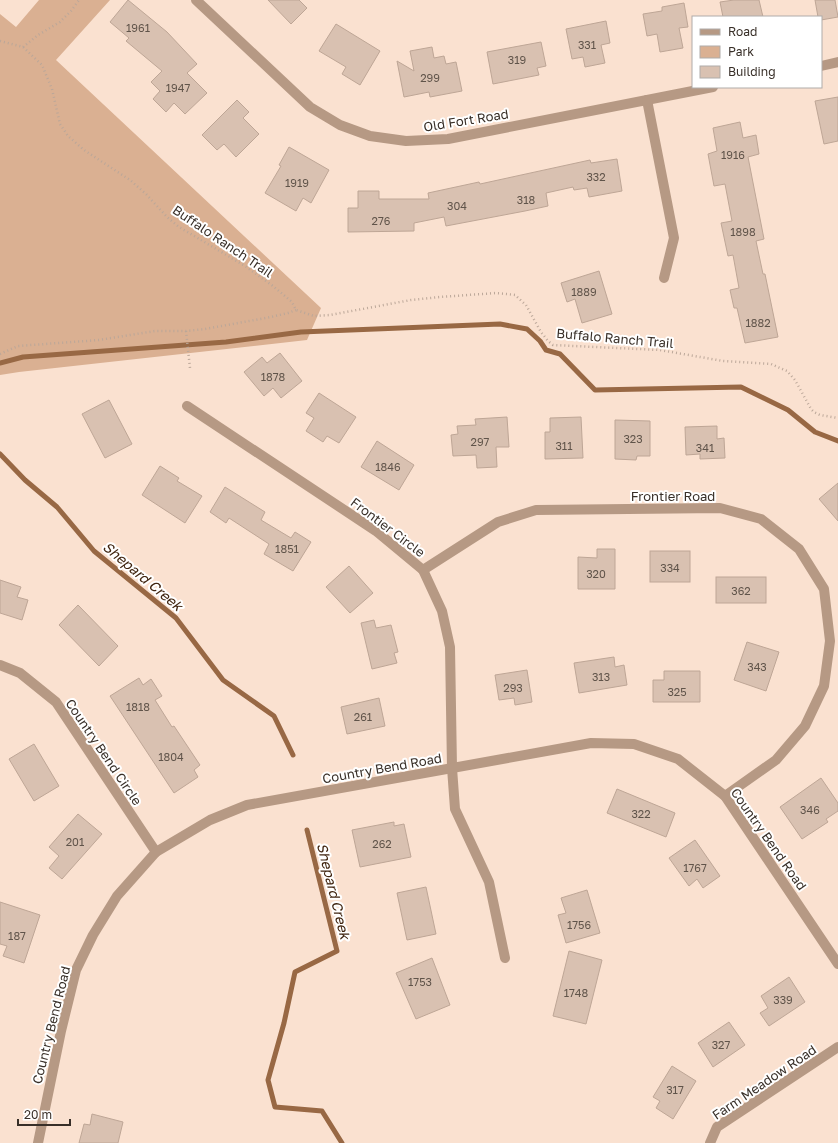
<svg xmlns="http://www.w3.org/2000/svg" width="838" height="1143" viewBox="0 0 838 1143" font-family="'Golos Text',sans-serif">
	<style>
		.green { fill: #dab092 }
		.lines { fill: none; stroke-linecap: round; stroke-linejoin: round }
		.stream { stroke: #986844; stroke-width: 5 }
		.building { fill: #d9c1b1; stroke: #bea696 }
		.path { stroke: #bba799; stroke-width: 2.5; stroke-dasharray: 1 3; stroke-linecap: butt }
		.minor { stroke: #b69984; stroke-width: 10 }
		.labels { text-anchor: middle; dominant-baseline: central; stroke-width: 4; stroke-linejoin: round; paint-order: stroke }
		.number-label { font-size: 11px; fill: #60544a }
		.street-label { font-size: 13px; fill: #382f28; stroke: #fff }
		.water-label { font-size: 14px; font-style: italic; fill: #402510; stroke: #fff }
	</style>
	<rect width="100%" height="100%" fill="#fae1d0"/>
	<path class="green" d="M39,0H110L56,60L321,308L307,340L19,372L0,375V14L16,27Z"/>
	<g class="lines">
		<g class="stream">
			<path d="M0,363L23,357L226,342L301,332L500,324L527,329L540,341L546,350L560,354L595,390L741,387L788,410L815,432L838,441"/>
			<path d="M0,454L25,480L57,507L94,551L176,618L223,680L274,716L293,755"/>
			<path d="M307,830L337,951L295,972L284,1023L268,1080L275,1107L322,1111L342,1143"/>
		</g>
	</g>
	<g class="building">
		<path d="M128,0L167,32L197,64L187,73L207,93L185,114L174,103L166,112L153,99L160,91L151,82L162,71L126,41L129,38L110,22Z"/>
		<path d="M268,0H299L307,8L291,24Z"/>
		<path d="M734,0H759L763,17H723L720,2Z"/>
		<path d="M815,0H835L838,17L821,20V17H818Z"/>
		<path d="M684,3L688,27L679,28L683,48L660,52L657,34L647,36L643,14L662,11V7Z"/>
		<path d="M606,21L610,43L601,45L605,63L585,67L583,57L572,59L566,29Z"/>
		<path d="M336,24L380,51L360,85L342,74L346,67L319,51Z"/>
		<path d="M541,42L546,66L537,68L539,75L493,84L487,52Z"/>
		<path d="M432,47L434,58L444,56L446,64L456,62L462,91L430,97L429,92L404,97L397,61L414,71L410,51Z"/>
		<path d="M838,97V141L824,144L815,101Z"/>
		<path d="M237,100L249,112L243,118L259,134L236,157L224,144L217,150L202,135Z"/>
		<path d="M740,122L743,138L756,135L759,154L748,157L764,239L756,241L763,274H765L778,337L745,343L737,308H734L730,290L739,288L733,255L728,256L721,223L732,221L725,184L714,186L708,154L717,151L713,128Z"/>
		<path d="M289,147L329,170L311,203L303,198L296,211L265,193L281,166L279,165Z"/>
		<path d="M617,159L622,191L589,197L587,188L574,190L573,187L546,193L548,206L525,211L446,226L444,217L414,223V231L348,232V208H358V191H379V199H429L428,193L479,182L480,184L590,160L591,163Z"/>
		<path d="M599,271L612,314L582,323L575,299L567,302L561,283Z"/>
		<path d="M280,353L302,381L281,398L273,388L264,396L244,372L262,357L267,363Z"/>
		<path d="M319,393L356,417L339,443L327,436L323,442L306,431L314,418L306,413Z"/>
		<path d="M109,400L132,444L105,458L82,414Z"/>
		<path d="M507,417L509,447H496L497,467L477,468L476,455L453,456L451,435L458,434L457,426L476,425L475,419Z"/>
		<path d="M581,417L583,458L545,459V432H550V418Z"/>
		<path d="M615,420L650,421V456H637L636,460L615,459Z"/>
		<path d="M717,426V439L724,438L725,458L700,459V454L686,455L685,427Z"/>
		<path d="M377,441L414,465L399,490L361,467Z"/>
		<path d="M160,466L179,478L177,481L202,496L185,523L142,495Z"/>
		<path d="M838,483V521L819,499Z"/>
		<path d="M225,487L265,512L261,520L291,538L295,532L311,542L293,571L264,554L269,544L229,518L226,523L210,512Z"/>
		<path d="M597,549H615V589H578V557L597,558Z"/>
		<rect x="650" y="551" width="40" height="31"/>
		<path d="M349,566L373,593L350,613L326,587Z"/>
		<rect x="716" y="577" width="50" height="26"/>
		<path d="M0,580L21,587L17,597L28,600L22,620L0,613Z"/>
		<path d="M78,605L118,646L99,666L59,625Z"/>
		<path d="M374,620L376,628L391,625L398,652L394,653L397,663L372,669L361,623Z"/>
		<path d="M747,642L779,652L766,691L734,680Z"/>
		<path d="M614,657L615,667L624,665L627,685L579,693L574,663Z"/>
		<path d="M527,670L532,702L515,705L514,698L499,700L495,675Z"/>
		<path d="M664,671H700V702H653V680H664Z"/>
		<path d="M139,678L143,685L151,679L162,696L155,700L172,727L174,726L200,765L194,770L198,777L174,793L110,696Z"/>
		<path d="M379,698L385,726L347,734L341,707Z"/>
		<path d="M34,744L59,786L34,801L9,759Z"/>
		<path d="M821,778L838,803V811L826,819L828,822L802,839L780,807Z"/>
		<path d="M617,789L675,813L666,837L607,813Z"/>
		<path d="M78,814L102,834L62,879L49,868L59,856L49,847Z"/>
		<path d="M394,822V826L404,824L411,857L360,867L352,830Z"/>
		<path d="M695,840L720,876L703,888L697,879L689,886L669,858Z"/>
		<path d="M426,887L436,934L407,940L397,893Z"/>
		<path d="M587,890L600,933L566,943L558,915L566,913L561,898Z"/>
		<path d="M0,902L40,915L24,963L3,956L7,946L0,944Z"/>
		<path d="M569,951L602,960L586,1024L553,1016Z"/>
		<path d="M432,958L450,1005L416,1019L396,973Z"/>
		<path d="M789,977L805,1002L769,1026L760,1013L768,1008L761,996Z"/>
		<path d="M729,1022L745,1045L713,1067L698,1043Z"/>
		<path d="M672,1066L696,1081L673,1119L656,1108L660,1101L653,1097Z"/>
		<path d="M92,1114L123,1122L118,1143H79L84,1124L90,1125Z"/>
	</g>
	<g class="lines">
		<g class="path">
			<path d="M0,41L23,47L42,65L52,89L60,124L68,136L84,150L130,180L146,194L167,217L179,227L245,266L273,286L292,302L296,310L314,316L330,315L411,300L440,297L496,293L507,294L515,295L526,305L541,332L548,341L553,345L660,350L723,361L771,364L787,371L795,380L811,409L814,412L820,415L838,418"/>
			<path d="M23,47L38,35L60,22L71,11L79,0"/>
			<path d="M186,331L190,368"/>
			<path d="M0,354L18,346L99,340L155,331H186L205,329L271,317L288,313L296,310"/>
		</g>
		<g class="minor">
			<path d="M196,0L310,107L340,125L370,136L406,141L448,139L713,87"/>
			<path d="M821,66L838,62"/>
			<path d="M647,100L674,238L664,278"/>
			<path d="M187,406L376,531L423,570L442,611L450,647L452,768L455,809L489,882L505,958"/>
			<path d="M423,570L498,522L536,510L720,508L761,519L799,549L824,589L830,641L824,686L805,726L776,760L725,796"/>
			<path d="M0,665L20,673L56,702L156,852"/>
			<path d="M38,1143L61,1031L76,970L93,935L117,896L156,852L210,820L247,805L591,743L634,744L678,759L725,796L838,964"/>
			<path d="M710,1143L717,1127L838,1047"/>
		</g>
	</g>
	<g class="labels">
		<g class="number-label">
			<text x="138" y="27">1961</text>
			<text x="587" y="44">331</text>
			<text x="517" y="59">319</text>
			<text x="430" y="77">299</text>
			<text x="178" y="87">1947</text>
			<text x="733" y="154">1916</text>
			<text x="596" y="176">332</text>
			<text x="297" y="182">1919</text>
			<text x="526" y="199">318</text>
			<text x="457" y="205">304</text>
			<text x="381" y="220">276</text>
			<text x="743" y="231">1898</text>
			<text x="584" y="291">1889</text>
			<text x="758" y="322">1882</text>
			<text x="273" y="376">1878</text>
			<text x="633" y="438">323</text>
			<text x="480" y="441">297</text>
			<text x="564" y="445">311</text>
			<text x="705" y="447">341</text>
			<text x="388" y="466">1846</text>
			<text x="287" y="548">1851</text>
			<text x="670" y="567">334</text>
			<text x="596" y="573">320</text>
			<text x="741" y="590">362</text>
			<text x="757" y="666">343</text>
			<text x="601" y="676">313</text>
			<text x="513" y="687">293</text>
			<text x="677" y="691">325</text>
			<text x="138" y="706">1818</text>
			<text x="363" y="716">261</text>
			<text x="171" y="756">1804</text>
			<text x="810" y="809">346</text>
			<text x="641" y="813">322</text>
			<text x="75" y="841">201</text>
			<text x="382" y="843">262</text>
			<text x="695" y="867">1767</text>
			<text x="579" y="924">1756</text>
			<text x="17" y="935">187</text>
			<text x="420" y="981">1753</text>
			<text x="576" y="992">1748</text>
			<text x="783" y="999">339</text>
			<text x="721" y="1044">327</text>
			<text x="675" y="1089">317</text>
		</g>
		<g class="street-label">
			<text transform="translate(466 120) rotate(-9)">Old Fort Road</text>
			<text transform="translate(223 241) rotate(34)">Buffalo Ranch Trail</text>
			<text transform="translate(615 338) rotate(5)">Buffalo Ranch Trail</text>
			<text x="673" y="496">Frontier Road</text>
			<text transform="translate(388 527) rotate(37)">Frontier Circle</text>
			<text transform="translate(104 752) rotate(56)">Country Bend Circle</text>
			<text transform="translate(382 768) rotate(-10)">Country Bend Road</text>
			<text transform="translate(769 839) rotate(55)">Country Bend Road</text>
			<text transform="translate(51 1025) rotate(-76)">Country Bend Road</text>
			<text transform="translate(764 1082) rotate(-34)">Farm Meadow Road</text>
		</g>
		<g class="water-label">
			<text transform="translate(143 576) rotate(40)">Shepard Creek</text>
			<text transform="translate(334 891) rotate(76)">Shepard Creek</text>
		</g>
	</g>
	<rect x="692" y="16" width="130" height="72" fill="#ffffff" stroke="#afaca9"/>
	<rect x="700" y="29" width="20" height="6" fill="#b69984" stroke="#afaca9"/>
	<text x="728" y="36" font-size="12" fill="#382f28">Road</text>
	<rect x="700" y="46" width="20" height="12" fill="#dab092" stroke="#afaca9"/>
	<text x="728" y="56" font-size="12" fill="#382f28">Park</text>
	<rect x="700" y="66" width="20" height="12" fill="#d9c1b1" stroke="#afaca9"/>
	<text x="728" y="76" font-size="12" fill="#382f28">Building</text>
	<path d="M18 1119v6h52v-6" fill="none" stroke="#382f28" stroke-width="2"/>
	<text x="24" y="1119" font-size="12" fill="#382f28" stroke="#ffffff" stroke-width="3" paint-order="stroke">20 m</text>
</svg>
